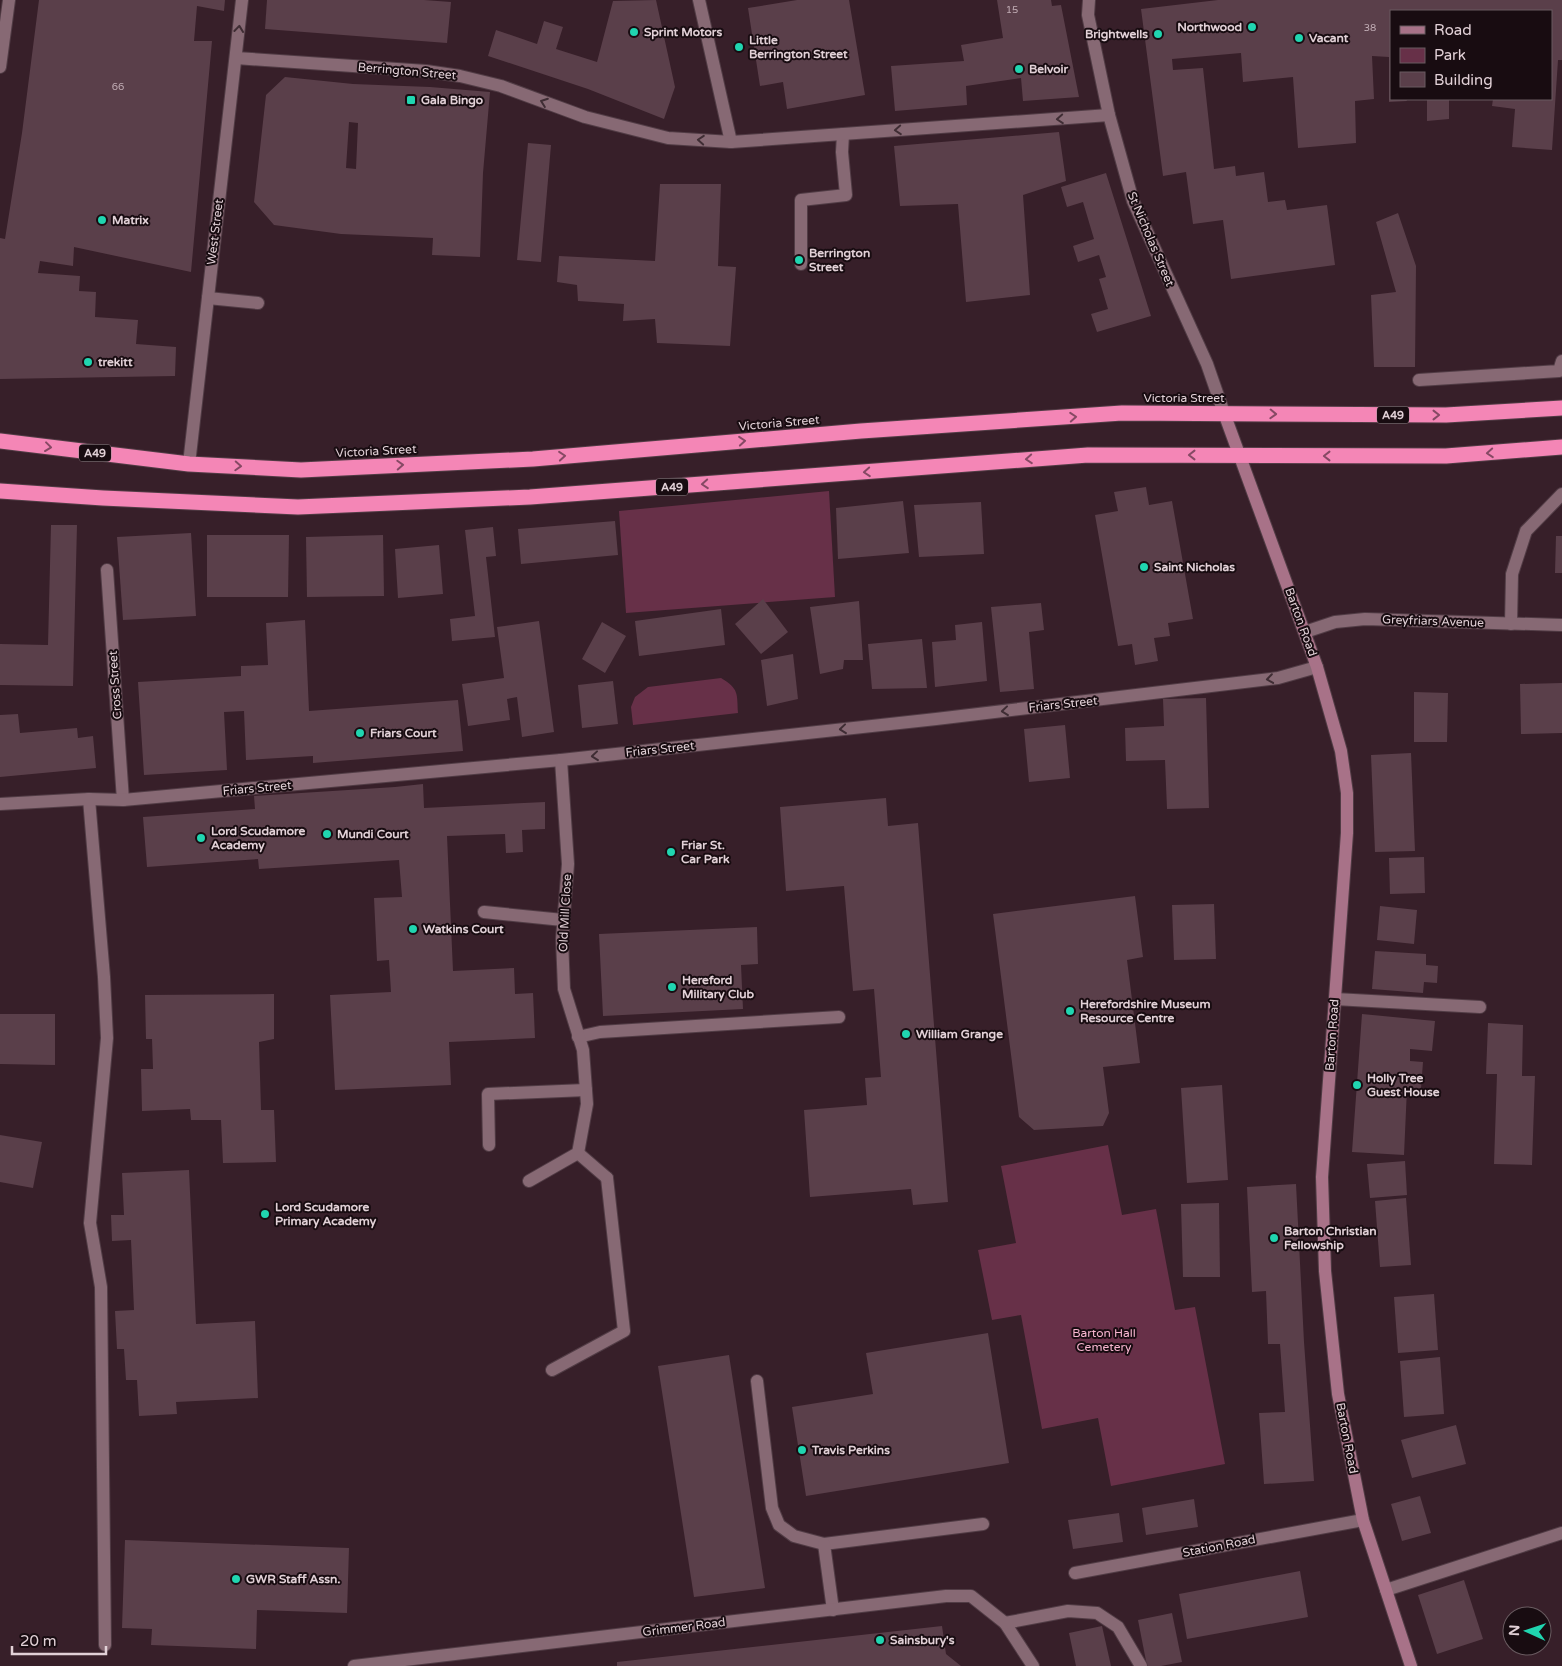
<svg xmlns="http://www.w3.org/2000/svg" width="1562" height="1666" viewBox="0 0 1562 1666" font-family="'Varela Round',sans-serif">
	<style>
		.green { fill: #673048 }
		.building { fill: #5a3f4a; fill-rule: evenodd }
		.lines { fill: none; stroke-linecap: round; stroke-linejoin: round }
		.lane-casing { stroke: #513c45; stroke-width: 14 }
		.street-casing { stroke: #513c45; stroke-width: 14 }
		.secondary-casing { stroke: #513c45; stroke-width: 14 }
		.highway-casing { stroke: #513c45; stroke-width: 17 }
		.lane { stroke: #876974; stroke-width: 12 }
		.street { stroke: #876974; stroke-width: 12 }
		.secondary { stroke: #a87288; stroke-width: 12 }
		.highway { stroke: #f486b6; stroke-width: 15 }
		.oneway { stroke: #3f2d34 }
		.oneway2 { stroke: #864964 }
		.poi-dot { fill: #20d5b0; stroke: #180c11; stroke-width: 2 }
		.labels { text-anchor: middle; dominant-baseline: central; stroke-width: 4; stroke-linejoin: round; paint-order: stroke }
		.number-label { font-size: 10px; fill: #c0acb4 }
		.shield { fill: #180c11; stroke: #a5969c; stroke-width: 1 }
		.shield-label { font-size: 11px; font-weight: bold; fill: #e2d1d7 }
		.poi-label { font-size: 12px; font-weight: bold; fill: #e2d1d7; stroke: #180c11; text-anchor: start }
		.street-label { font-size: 12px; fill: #e2d1d7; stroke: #180c11 }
		.park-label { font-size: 12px; fill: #f8b6d0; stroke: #180c11 }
	</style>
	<rect width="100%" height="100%" fill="#371f29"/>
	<g class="green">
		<path d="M829,491L835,597L626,613L619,511Z"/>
		<path d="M721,678C739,689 737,693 738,713L633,725L631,707L635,697L648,687Z"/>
		<path d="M1108,1145L1122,1215L1156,1209L1175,1310L1195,1307L1225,1464L1111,1486L1098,1418L1042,1429L1021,1315L992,1320L978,1250L1016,1243L1001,1166Z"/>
	</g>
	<g class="building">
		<path d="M39,0H225L224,11L197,6L194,41H212L191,272L74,247L73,266L40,261L38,273L80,276L79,291L96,292L95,317L138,320L136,344L176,347L175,376L0,379V238L5,239L22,133Z"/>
		<path d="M267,0H424L451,2L447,43L265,29Z"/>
		<path d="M656,0L675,87L664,119L588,89L488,56L496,30L537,44L544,21L563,27L556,49L597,62L613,1Z"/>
		<path d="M797,0H849L865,95L787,109L783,82L760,86L748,8Z"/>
		<path d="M997,0H1051L1052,6L1061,5L1079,97L1023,101L1021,78L966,86L967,105L895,111L891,66L964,61L961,45L1003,38Z"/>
		<path d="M1218,0H1562V60H1558L1552,150L1512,147L1515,109L1492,106L1493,99H1551V11H1391V99H1406L1407,101L1389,102V57L1372,56L1374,99L1355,101L1356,143L1298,148L1293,77L1243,82L1241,53L1172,59L1173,70L1203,68L1214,169L1235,166L1236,176L1264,172L1268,202L1285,200L1287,210L1327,205L1335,265L1231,279L1223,220L1193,224L1186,172L1163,176L1141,9Z"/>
		<path d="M285,77L353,84L430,87L490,92L483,173L480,257L432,255L433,238L341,234L274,225L254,202L266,95ZM349,122L358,123L356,169L346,168Z"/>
		<path d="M1427,99H1449V119L1427,121Z"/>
		<path d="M1059,132L1066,181L1023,195L1030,295L966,302L958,204L900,206L894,146Z"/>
		<path d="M528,143L551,145L541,262L517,260Z"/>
		<path d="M1106,173L1151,316L1097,332L1091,314L1108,309L1099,279L1106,277L1099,255L1078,262L1073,246L1094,239L1083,202L1067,207L1061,187Z"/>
		<path d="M660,184H721L718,266L736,267L730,346L657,343L655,319L623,321L624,304L578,301L577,285L557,282L559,256L655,261Z"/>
		<path d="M1398,213L1416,266L1415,367H1374L1371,295L1396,292L1376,222Z"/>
		<path d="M1146,487L1149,505L1172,501L1193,619L1168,623L1170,636L1154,638L1158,661L1135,665L1132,644L1118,646L1095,515L1118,511L1114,492Z"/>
		<path d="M903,501L909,553L838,559L836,508Z"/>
		<path d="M981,502L984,554L919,557L914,505Z"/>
		<path d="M615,521L618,555L521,564L518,529Z"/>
		<path d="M51,525H77L73,686L0,685V644L48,645Z"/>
		<path d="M493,527L496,556L486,557L495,637L452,641L450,619L475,616L465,530Z"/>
		<path d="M191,533L196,616L123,620L117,537Z"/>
		<path d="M207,535H289L288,597H207Z"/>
		<path d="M383,535L384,596L307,597L306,537Z"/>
		<path d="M1556,536H1562V573H1555Z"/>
		<path d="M439,545L443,594L398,598L395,549Z"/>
		<path d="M763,599L788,632L761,654L735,624Z"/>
		<path d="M859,601L863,660H844L843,669L820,674L810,607Z"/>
		<path d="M1041,603L1044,630L1029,632L1034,689L1000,692L991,607Z"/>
		<path d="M721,609L725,645L639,656L635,621Z"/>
		<path d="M305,620L309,711L458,700L463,751L313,763V756L246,760L244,711L224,712L227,770L144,775L138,682L241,676V666L268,665L266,623Z"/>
		<path d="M539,621L554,732L522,737L517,697L507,699L510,720L468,726L462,684L504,678L497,627Z"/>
		<path d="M602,622L626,636L605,673L582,659Z"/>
		<path d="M982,622L987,681L935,687L932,642L956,640L955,625Z"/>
		<path d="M922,639L927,688L872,689L868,644Z"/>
		<path d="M793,654L798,699L767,706L761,660Z"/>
		<path d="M613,681L618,724L582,728L578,685Z"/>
		<path d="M1562,683V733L1521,734L1520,684Z"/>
		<path d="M1414,692L1448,693L1447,742H1414Z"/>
		<path d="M1206,698L1209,808L1167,809L1165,760L1126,761L1125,728L1164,726L1163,699Z"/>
		<path d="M18,714L20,733L77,728L78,738L93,736L96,768L0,777V715Z"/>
		<path d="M1065,725L1070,778L1029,782L1024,729Z"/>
		<path d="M1411,753L1415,851L1375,852L1371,755Z"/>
		<path d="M423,784L424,808L545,802V829L522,830L523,852L506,853L505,834L447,836L453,971L514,968L515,994L533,993L535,1038L449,1042L451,1085L335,1090L330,995L391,992L389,960L377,961L374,898L402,897L399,860L259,869L258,859L147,867L143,817L255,809L254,796L395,787Z"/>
		<path d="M886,798L888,826L918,823L948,1202L913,1205L911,1189L810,1197L804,1110L867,1105L865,1078L881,1077L874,989L853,991L844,886L786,891L780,807Z"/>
		<path d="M1424,857L1425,893L1390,894L1389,858Z"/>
		<path d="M1135,896L1143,957L1127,960L1140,1063L1103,1067L1109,1113L1103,1126L1034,1130L1019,1117L993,914Z"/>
		<path d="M1214,904L1216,959L1174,960L1172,905Z"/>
		<path d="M1380,906L1417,910L1414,944L1377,940Z"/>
		<path d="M757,927L758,964L741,965L743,1009L603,1016L599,934Z"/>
		<path d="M1375,951L1426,954V965L1438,966L1437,983L1424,982L1423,993L1372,989Z"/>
		<path d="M274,994V1039L259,1042L261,1110H274L276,1162L223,1163L221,1120H191L190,1109L142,1111L141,1069H153L152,1039H146L145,995Z"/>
		<path d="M0,1014H55V1065L0,1064Z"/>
		<path d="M1362,1014L1435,1021L1432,1051L1410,1049V1061L1423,1062L1421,1089L1407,1088L1404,1155L1352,1152Z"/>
		<path d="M1488,1023L1523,1025L1522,1076H1535L1532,1165L1494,1164L1497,1074H1486Z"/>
		<path d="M1222,1085L1228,1180L1187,1183L1181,1088Z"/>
		<path d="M0,1135L42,1142L33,1188L0,1182Z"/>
		<path d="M1405,1161L1407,1195L1370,1198L1367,1164Z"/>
		<path d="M189,1170L196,1324L255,1321L258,1398L176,1402L177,1414L139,1416L137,1380H126L124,1349H117L115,1311L134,1310L131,1240L112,1241L111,1215H124L122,1173Z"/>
		<path d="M1296,1184L1304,1342L1314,1481L1264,1484L1259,1413L1285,1412L1280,1344H1268L1266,1291L1252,1292L1247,1187Z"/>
		<path d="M1406,1198L1411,1265L1380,1267L1375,1201Z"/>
		<path d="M1219,1203L1220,1277H1183L1181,1204Z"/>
		<path d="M1434,1294L1438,1350L1398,1353L1394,1297Z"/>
		<path d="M988,1333L1009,1463L806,1496L792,1407L873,1394L866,1353Z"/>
		<path d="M729,1355L765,1588L694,1597L658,1366Z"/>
		<path d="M1440,1357L1444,1414L1404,1417L1400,1361Z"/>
		<path d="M1456,1425L1466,1464L1412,1478L1401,1440Z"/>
		<path d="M1420,1496L1431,1533L1402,1541L1391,1504Z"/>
		<path d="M1194,1499L1198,1527L1146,1535L1142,1508Z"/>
		<path d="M1119,1513L1123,1542L1073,1549L1068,1520Z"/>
		<path d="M125,1540L349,1548L347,1613L257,1610L256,1649L151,1645L152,1629L122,1628Z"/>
		<path d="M1300,1571L1308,1617L1187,1639L1179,1594Z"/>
		<path d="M1464,1580L1483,1639L1437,1654L1418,1595Z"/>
		<path d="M1172,1613L1182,1662L1161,1666H1147L1138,1620Z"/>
		<path d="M942,1626L946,1654L961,1666H617V1662Z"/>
		<path d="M1102,1626L1111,1666H1076L1069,1633Z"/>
	</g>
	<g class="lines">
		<g class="lane-casing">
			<g id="lane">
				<path d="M801,264V200L846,195L842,152L843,134"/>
				<path d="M208,298L258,303"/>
				<path d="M1419,380L1559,371L1562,361"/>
				<path d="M1511,624L1512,574L1526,531L1562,494"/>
				<path d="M89,799L104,977L107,1038L90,1223L101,1287L105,1645"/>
				<path d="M484,912L563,920"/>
				<path d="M1335,999L1480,1007"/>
				<path d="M578,1037L600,1032L839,1017"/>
				<path d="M489,1145L488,1094L586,1090"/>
				<path d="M552,1370L624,1331L607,1178"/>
				<path d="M757,1381L772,1508L779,1525L794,1536L824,1544L983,1524"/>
				<path d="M824,1544L833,1610"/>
				<path d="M1386,1590L1562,1533"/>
				<path d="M1005,1623L1033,1666"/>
			</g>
		</g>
		<g class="street-casing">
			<g id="street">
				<path d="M699,0L731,142"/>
				<path d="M1089,0L1088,15L1109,115L1133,201L1207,364L1224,413"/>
				<path d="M236,58L426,71L460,76L501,86L585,117L668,138L731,142L1109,115"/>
				<path d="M0,67L9,0"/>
				<path d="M189,464L242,0"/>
				<path d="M107,570L123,800"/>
				<path d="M1305,632L1335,622L1365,619L1562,625"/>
				<path d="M0,804L89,799L123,800L561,760L936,719L1278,678L1317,667"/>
				<path d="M578,1153L607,1178"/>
				<path d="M529,1181L578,1153L587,1104L583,1050L564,989L562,939L568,864L561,760"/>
				<path d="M1075,1573L1363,1520"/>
				<path d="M354,1666L946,1596H971L1005,1623L1068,1611L1097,1613L1118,1627L1141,1666"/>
			</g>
		</g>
		<g class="secondary-casing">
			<path id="secondary" d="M1224,413L1317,667L1341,751L1347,793V833L1322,1177L1325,1271L1338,1394L1363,1520L1411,1666"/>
		</g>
		<g class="highway-casing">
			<g id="highway">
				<path d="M0,441L189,464L301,470L533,459L861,431L1122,413L1446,415L1562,408"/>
				<path d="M0,491L103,498L298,507L530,497L1088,455L1446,456L1562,447"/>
			</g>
		</g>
		<use href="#lane" class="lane"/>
		<use href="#street" class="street"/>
		<use href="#secondary" class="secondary"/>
		<use href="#highway" class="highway"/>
	</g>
	<defs><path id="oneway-chevron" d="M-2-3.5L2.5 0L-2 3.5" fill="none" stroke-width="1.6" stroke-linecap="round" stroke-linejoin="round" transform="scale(1.25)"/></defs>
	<g class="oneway">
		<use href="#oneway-chevron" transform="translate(239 29) rotate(-84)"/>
		<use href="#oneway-chevron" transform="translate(544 102) rotate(-160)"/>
		<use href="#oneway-chevron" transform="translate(1060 119) rotate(176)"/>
		<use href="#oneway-chevron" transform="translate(898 130) rotate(176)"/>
		<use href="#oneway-chevron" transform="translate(701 140) rotate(-176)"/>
		<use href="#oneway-chevron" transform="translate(1270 679) rotate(172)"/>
		<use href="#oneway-chevron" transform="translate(1005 711) rotate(174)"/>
		<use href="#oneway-chevron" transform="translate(843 729) rotate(174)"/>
		<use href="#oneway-chevron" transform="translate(595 756) rotate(174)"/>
	</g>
	<g class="oneway2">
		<use href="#oneway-chevron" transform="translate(1273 414) rotate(2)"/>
		<use href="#oneway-chevron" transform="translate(1436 415)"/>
		<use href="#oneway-chevron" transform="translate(1073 417) rotate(-4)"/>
		<use href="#oneway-chevron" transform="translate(742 441) rotate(-5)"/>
		<use href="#oneway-chevron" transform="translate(48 447) rotate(7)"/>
		<use href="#oneway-chevron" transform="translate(1490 453) rotate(176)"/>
		<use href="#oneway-chevron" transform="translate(1192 455) rotate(180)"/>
		<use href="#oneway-chevron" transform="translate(562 456) rotate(-5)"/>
		<use href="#oneway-chevron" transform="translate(1327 456) rotate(180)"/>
		<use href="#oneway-chevron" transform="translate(1029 459) rotate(176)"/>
		<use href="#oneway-chevron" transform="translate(400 465) rotate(-3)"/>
		<use href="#oneway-chevron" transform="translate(238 466) rotate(3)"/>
		<use href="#oneway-chevron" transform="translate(867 472) rotate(176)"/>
		<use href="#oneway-chevron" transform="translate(705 484) rotate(176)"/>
	</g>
	<g class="poi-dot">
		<circle cx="1252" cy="27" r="5"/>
		<circle cx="634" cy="32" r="5"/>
		<circle cx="1158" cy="34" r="5"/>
		<circle cx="1299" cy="38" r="5"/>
		<circle cx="739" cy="47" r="5"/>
		<circle cx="1019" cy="69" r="5"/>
		<rect x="406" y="95" width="10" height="10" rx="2.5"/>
		<circle cx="102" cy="220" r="5"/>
		<circle cx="799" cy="260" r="5"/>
		<circle cx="88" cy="362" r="5"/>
		<circle cx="1144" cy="567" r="5"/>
		<circle cx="360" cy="733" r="5"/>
		<circle cx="327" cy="834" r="5"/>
		<circle cx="201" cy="838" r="5"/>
		<circle cx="671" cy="852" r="5"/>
		<circle cx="413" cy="929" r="5"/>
		<circle cx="672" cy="987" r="5"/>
		<circle cx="1070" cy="1011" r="5"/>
		<circle cx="906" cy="1034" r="5"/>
		<circle cx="1357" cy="1085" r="5"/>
		<circle cx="265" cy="1214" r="5"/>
		<circle cx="1274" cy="1238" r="5"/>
		<circle cx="802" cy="1450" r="5"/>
		<circle cx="236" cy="1579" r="5"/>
		<circle cx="880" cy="1640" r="5"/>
	</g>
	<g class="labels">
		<g class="number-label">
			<text x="1012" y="10">15</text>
			<text x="1370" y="28">38</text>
			<text x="118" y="87">66</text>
		</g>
		<g class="shield">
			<rect x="1377" y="406.5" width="32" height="17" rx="4"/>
			<rect x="79" y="444.5" width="32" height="17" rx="4"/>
			<rect x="656" y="478.5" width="32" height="17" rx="4"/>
		</g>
		<g class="shield-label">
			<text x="1393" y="415">A49</text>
			<text x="95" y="453">A49</text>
			<text x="672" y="487">A49</text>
		</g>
		<g class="poi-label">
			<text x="1242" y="27" text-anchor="end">Northwood</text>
			<text x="644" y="32">Sprint Motors</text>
			<text x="1148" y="34" text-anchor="end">Brightwells</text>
			<text x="1309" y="38">Vacant</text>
			<text x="749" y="40">Little<tspan x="749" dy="14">Berrington Street</tspan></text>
			<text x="1029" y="69">Belvoir</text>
			<text x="421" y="100">Gala Bingo</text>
			<text x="112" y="220">Matrix</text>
			<text x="809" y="253">Berrington<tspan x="809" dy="14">Street</tspan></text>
			<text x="98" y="362">trekitt</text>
			<text x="1154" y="567">Saint Nicholas</text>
			<text x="370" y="733">Friars Court</text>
			<text x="211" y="831">Lord Scudamore<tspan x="211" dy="14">Academy</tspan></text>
			<text x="337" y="834">Mundi Court</text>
			<text x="681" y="845">Friar St.<tspan x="681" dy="14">Car Park</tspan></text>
			<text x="423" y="929">Watkins Court</text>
			<text x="682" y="980">Hereford<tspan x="682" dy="14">Military Club</tspan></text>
			<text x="1080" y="1004">Herefordshire Museum<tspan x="1080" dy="14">Resource Centre</tspan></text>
			<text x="916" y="1034">William Grange</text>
			<text x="1367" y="1078">Holly Tree<tspan x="1367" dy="14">Guest House</tspan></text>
			<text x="275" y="1207">Lord Scudamore<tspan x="275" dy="14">Primary Academy</tspan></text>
			<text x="1284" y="1231">Barton Christian<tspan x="1284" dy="14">Fellowship</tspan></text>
			<text x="812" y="1450">Travis Perkins</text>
			<text x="246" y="1579">GWR Staff Assn.</text>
			<text x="890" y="1640">Sainsbury's</text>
		</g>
		<g class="street-label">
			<text transform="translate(407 71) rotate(5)">Berrington Street</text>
			<text transform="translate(215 232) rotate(-83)">West Street</text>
			<text transform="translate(1151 239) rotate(67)">St Nicholas Street</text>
			<text x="1184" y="398">Victoria Street</text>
			<text transform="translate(779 423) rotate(-5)">Victoria Street</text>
			<text transform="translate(376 451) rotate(-3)">Victoria Street</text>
			<text transform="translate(1433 621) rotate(2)">Greyfriars Avenue</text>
			<text transform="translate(1301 622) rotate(70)">Barton Road</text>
			<text transform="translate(115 685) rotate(-94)">Cross Street</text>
			<text transform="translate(1063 704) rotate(-6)">Friars Street</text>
			<text transform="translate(660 749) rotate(-6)">Friars Street</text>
			<text transform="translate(257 788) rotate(-5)">Friars Street</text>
			<text transform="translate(565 913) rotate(-87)">Old Mill Close</text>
			<text transform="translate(1332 1035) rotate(-86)">Barton Road</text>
			<text transform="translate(1347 1438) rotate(79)">Barton Road</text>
			<text transform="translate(1219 1546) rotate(-11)">Station Road</text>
			<text transform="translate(684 1627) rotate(-7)">Grimmer Road</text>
		</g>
		<g class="park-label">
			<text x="1104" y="1333">Barton Hall<tspan x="1104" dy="14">Cemetery</tspan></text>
		</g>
	</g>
	<rect x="1390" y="10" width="162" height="90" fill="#180c11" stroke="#695b60"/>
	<rect x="1400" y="26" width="25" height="8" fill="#a87288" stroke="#695b60"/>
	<text x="1434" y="35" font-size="15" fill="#e2d1d7">Road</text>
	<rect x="1400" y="48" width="25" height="15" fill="#673048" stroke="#695b60"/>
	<text x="1434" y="60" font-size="15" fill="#e2d1d7">Park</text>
	<rect x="1400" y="72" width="25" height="15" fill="#5a3f4a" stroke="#695b60"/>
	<text x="1434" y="85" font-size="15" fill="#e2d1d7">Building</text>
	<g transform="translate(1527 1631) rotate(273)"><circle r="24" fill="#180c11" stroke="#695b60"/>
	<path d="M0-4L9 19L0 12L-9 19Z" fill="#20d5b0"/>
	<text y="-8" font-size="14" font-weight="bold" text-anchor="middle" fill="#e2d1d7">N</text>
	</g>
	<path d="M12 1646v8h94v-8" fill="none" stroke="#e2d1d7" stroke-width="2.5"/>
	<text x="20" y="1646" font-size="15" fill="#e2d1d7" stroke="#180c11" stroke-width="4" paint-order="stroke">20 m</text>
</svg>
